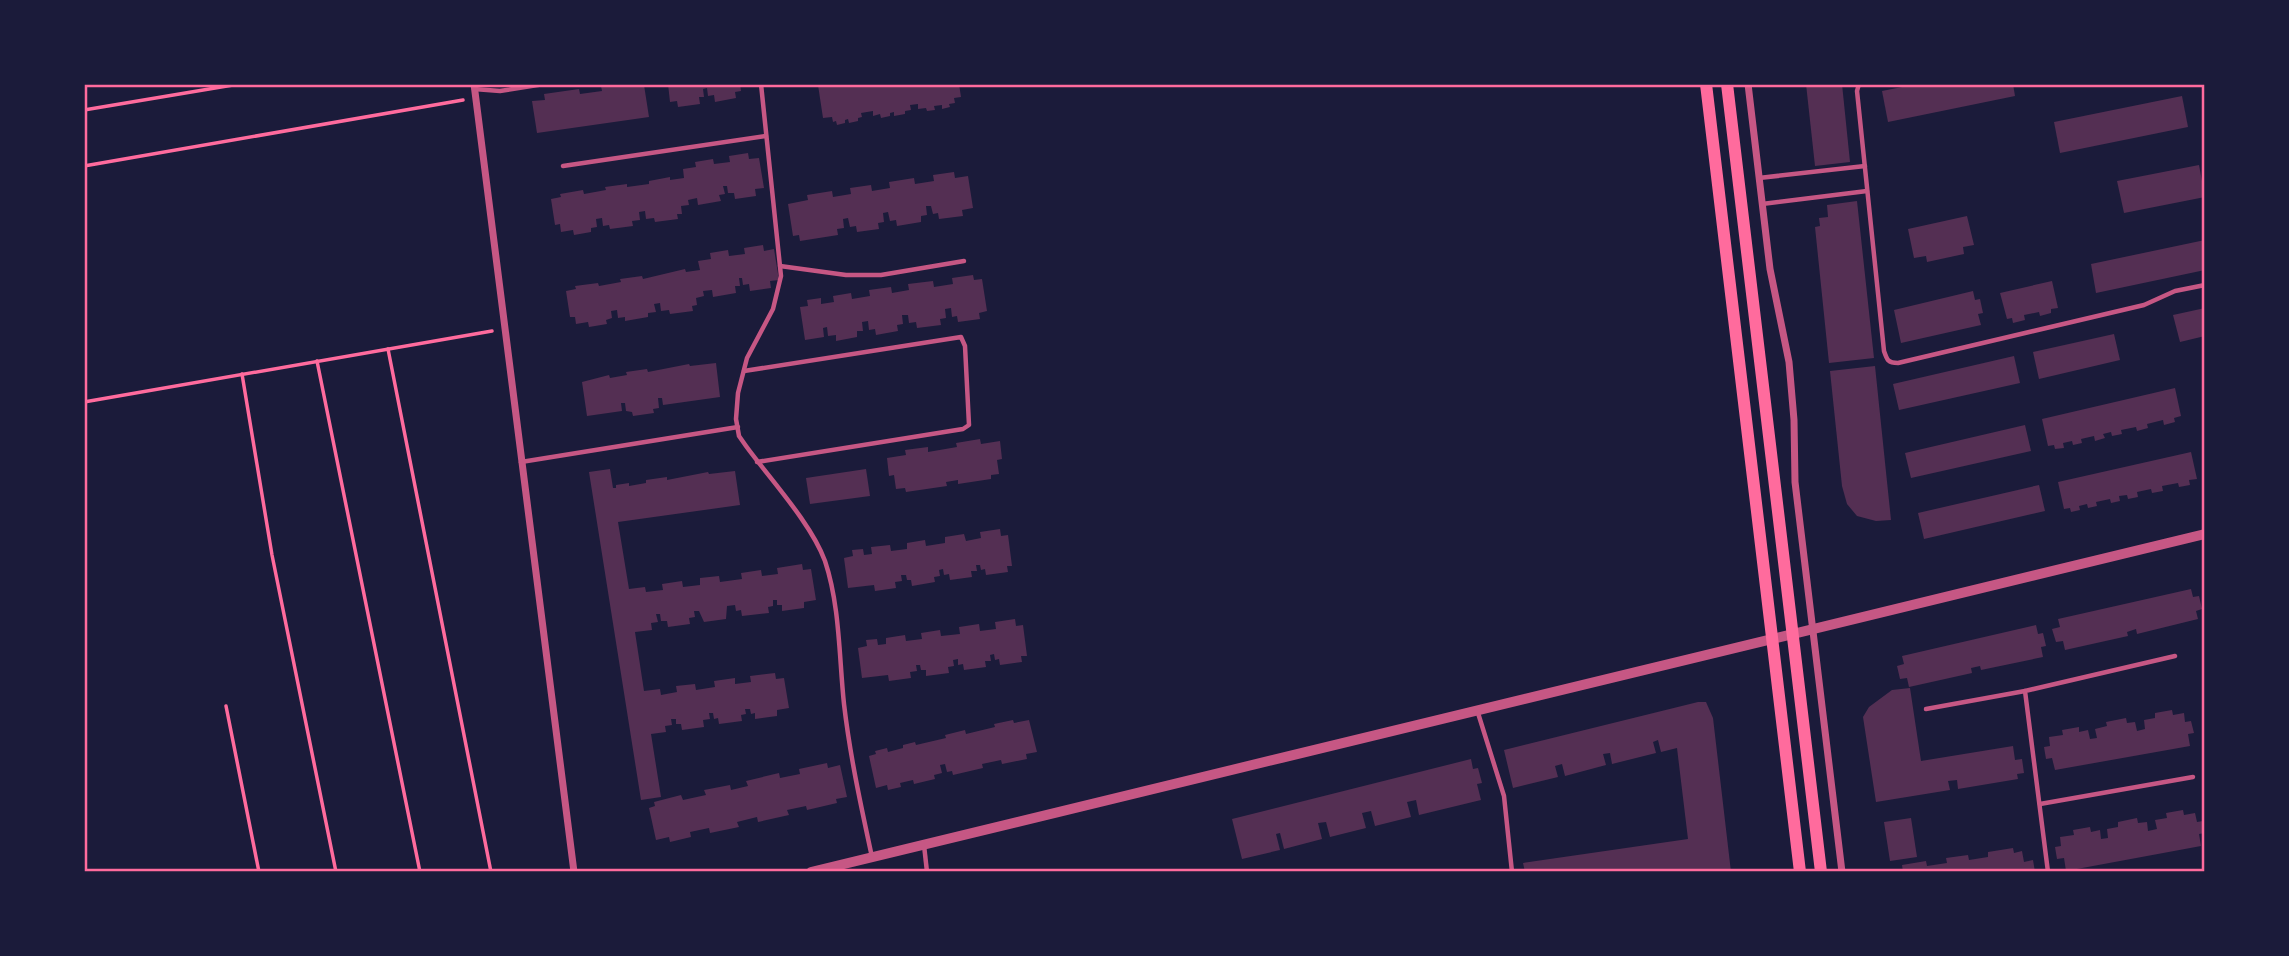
<svg xmlns="http://www.w3.org/2000/svg" width="2289" height="956" viewBox="0 0 2289 956" font-family="Inter,sans-serif">
	<style>
		.building { fill: #542f53 }
		.lines { fill: none; stroke-linecap: round; stroke-linejoin: round }
		.path { stroke: #ff6b9d; stroke-width: 3.5 }
		.service { stroke: #c65784; stroke-width: 4.5 }
		.minor { stroke: #c65784; stroke-width: 7 }
		.tertiary { stroke: #c65784; stroke-width: 10 }
		.secondary { stroke: #ff6b9d; stroke-width: 12 }
		.neatline { fill: none; stroke: #ff6b9d; stroke-width: 2.5 }
	</style>
	<rect width="100%" height="100%" fill="#1b1b3a"/>
	<g class="building">
		<path d="M612,84L644,85L649,117L537,133L532,101L545,100L544,94L579,89L580,94L602,91L601,86Z"/>
		<path d="M668,84H740L741,91L735,92L736,98L715,102L714,95L708,96L707,88L703,89L704,97H699L700,104L678,107L677,101L670,102Z"/>
		<path d="M826,84H959L961,97L954,98L955,103L949,104L950,107L942,109V105L934,106L935,110L927,111L926,108L918,109V104L910,105L911,110L905,111V114L894,116V112L890,113V116L881,118L880,114L873,116V111L861,113L862,117L858,118V121L849,123L848,119L845,120V123L837,125L836,121L833,122L832,117L823,118L818,85Z"/>
		<path d="M1806,84H1842L1850,162L1815,166Z"/>
		<path d="M1917,84H2013L2015,96L1888,122L1882,91Z"/>
		<path d="M2182,96L2188,127L2060,153L2054,122Z"/>
		<path d="M748,153L749,159L759,158L764,188L755,189L756,196L735,199L734,193H728L727,186H723L725,194L719,195L721,201L698,205L697,198L688,200L689,205L681,206L682,214H677L678,219L655,222L654,218L646,219L645,211L639,212L640,220L632,221L633,226L610,229L609,225L603,226L602,218L596,219L597,227L591,228V232L574,235L573,230L561,232L560,224L555,225L551,199L561,197L560,194L583,190L584,194L606,190L605,187L627,184V187L649,184V181L670,177V180L684,178L683,169L696,167L695,162L713,159L714,164L730,162L729,156Z"/>
		<path d="M2199,165L2205,197L2124,213L2117,181Z"/>
		<path d="M954,172L955,178L968,176L973,208L962,210L963,216L939,219L938,213L933,214L931,206H926L927,215L921,216V222L897,226L896,220L890,221L888,212L883,213L884,222L878,223L879,229L857,232L856,226L850,227L848,218L843,219L844,228L837,229L838,235L800,241L799,235L793,236L788,204L808,200L807,195L832,191L833,197L851,194L850,188L871,185L872,191L890,188L889,182L914,178L915,184L934,181L933,175Z"/>
		<path d="M1857,201L1874,358L1829,363L1815,227L1820,226L1819,218L1828,217L1827,205Z"/>
		<path d="M1967,216L1974,245L1963,247L1964,254L1927,262L1926,256L1914,258L1908,229Z"/>
		<path d="M2205,240V270L2096,293L2091,264Z"/>
		<path d="M763,245L764,251L774,249L779,280L770,281L771,288L750,291L749,284L743,285L742,278H739L740,286H735L736,293L713,297L712,290L703,291L704,296L696,298L697,305L692,306L693,311L670,314L669,310L661,311L660,303L654,304L656,312L648,313V317L625,321V317L618,318L617,310L611,311L612,318L606,320L607,324L589,327L588,322L576,324L575,317H570L566,291L576,289L575,286L598,283L599,286L621,282L620,279L642,276L643,279L685,269L686,272L700,270L698,261L711,259L710,253L728,250L729,256L745,254L744,248Z"/>
		<path d="M973,275L974,280L982,279L987,311L979,313L980,319L958,322L957,316L952,317L951,308L945,309L946,318L940,319L941,325L917,328L916,322L909,323L908,315H902L903,324L897,325L898,331L876,335L875,329L869,330L868,321L862,322L863,331H857V337L836,341V335L828,336L827,327L823,328L824,337L805,340L800,307L808,306L807,300L821,298V304L834,302L833,296L851,293L852,299L870,296L869,290L891,287L892,293L909,290L908,284L933,281L934,287L953,284L952,278Z"/>
		<path d="M2052,281L2058,308L2051,309V313L2040,316L2039,312L2024,315L2025,320L2013,323L2012,318L2007,319L2000,293Z"/>
		<path d="M1973,291L1975,300L1980,299L1983,313L1978,314L1981,325L1901,343L1894,310Z"/>
		<path d="M2205,308V336L2180,342L2173,315Z"/>
		<path d="M2114,334L2120,360L2039,379L2033,352Z"/>
		<path d="M2014,356L2020,383L1899,410L1893,384Z"/>
		<path d="M716,363L720,397L663,405L662,398H658L659,408L653,409L654,413L633,416L632,412L626,411L625,403H621L622,411L587,416L582,382L609,375L610,378L627,375L626,372L647,369L648,372L689,364L690,366Z"/>
		<path d="M1875,366L1891,520L1876,521L1857,516L1847,504L1842,486L1830,371Z"/>
		<path d="M2175,388L2181,416L2174,418L2175,422L2164,425L2163,420L2147,424L2148,428L2137,431L2136,427L2121,430L2122,434L2112,436L2111,432L2103,434L2105,438L2095,441L2094,436L2081,439L2082,443L2073,445L2072,441L2063,443L2064,448L2055,449L2054,445L2048,446L2042,419Z"/>
		<path d="M2025,425L2031,451L1911,478L1905,453Z"/>
		<path d="M980,439L981,444L1000,441L1002,459L997,460L999,474L991,475V479L958,484V480L946,482L947,486L906,492L905,488L896,489L894,475L889,476L887,458L906,455L905,450L928,447V452L957,447L956,443Z"/>
		<path d="M2191,452L2197,479L2189,480L2190,485L2179,487L2178,483L2162,486L2163,491L2152,493L2151,489L2137,492L2138,497L2128,499L2127,495L2119,496L2120,501L2111,503L2110,499L2096,502L2097,506L2088,508L2087,504L2079,506L2080,510L2071,512L2070,508L2064,509L2058,482Z"/>
		<path d="M610,469L613,488H616V485L629,483V486L646,483V480L667,477V480L708,472L709,474L735,471L740,505L618,522L629,589L645,587L646,592L663,590L662,584L682,581L683,587L700,585V578L719,576L720,582L742,579L741,573L761,570L762,576L778,574L777,568L802,564L803,570L811,569L816,600L804,602V608L782,611V605H777V600H773V606L768,607L769,613L742,616L741,610L736,611L735,605L727,606L726,619L704,622L699,611H694L695,617L689,618L690,624L668,627L667,621H661L660,614H656L658,622L651,623L652,630L635,632L644,691L660,689L661,695L677,692L676,686L695,684L696,690L715,687L714,681L735,678V684L751,682L750,676L775,673L776,679L784,678L789,708L777,710V716L755,719V713L751,714L750,709H745L746,714L741,715L742,721L719,724L718,718L714,719L713,713H709L710,719L703,720L704,727L682,730L681,724H676V719H671L672,725L665,726L666,732L651,734L661,797L641,800L589,472Z"/>
		<path d="M866,469L870,496L810,504L806,478Z"/>
		<path d="M2039,485L2045,511L1924,539L1918,513Z"/>
		<path d="M1000,529L1001,536L1008,535L1012,566H1007L1008,572L986,575L985,569L981,570L980,565H976L977,571H971L972,577L950,580L949,574L944,575L943,569L939,570L940,576L934,577L935,582L912,586L911,580H907L906,575H901L902,581L895,582L896,588L875,591L874,585L848,588L844,558L853,556L852,550L863,549L864,555L872,554L871,547L890,545L891,551L907,549V543L925,540L926,546L945,543V537L964,534L966,541L981,538L980,532Z"/>
		<path d="M2191,589L2193,597L2199,596L2202,609L2196,611L2198,619L2137,634L2136,629L2127,632L2128,636L2065,650L2063,641L2056,642L2052,629L2060,627L2058,619Z"/>
		<path d="M1015,619L1016,626L1023,625L1027,656H1021L1022,662L1000,665L999,659L995,660L994,654L990,655L991,661H985L986,667L964,670L963,664L958,665V659L953,660L954,666L948,667L949,673L926,676V670H921L920,665H916L917,671L910,672L911,678L889,681L888,675L862,678L858,648L867,646L866,640L877,639L878,645L886,644V638L905,635L906,641L922,639L921,633L940,630L941,636L960,634L959,627L979,624L980,631L996,629L995,622Z"/>
		<path d="M2036,625L2038,634L2043,633L2046,646L2041,647L2043,657L1981,670L1980,666L1971,668L1972,673L1909,687L1907,678L1900,679L1897,666L1904,664L1902,656Z"/>
		<path d="M1910,688L1921,761L2013,746L2015,760L2022,759L2024,773L2017,774L2018,779L1958,789L1957,780L1948,781L1950,790L1876,802L1863,717L1869,707L1892,690Z"/>
		<path d="M1698,702H1706L1713,718L1731,872H1678V869L1673,870V872H1525L1523,863L1688,839L1677,748L1661,752L1658,740L1653,742L1656,753L1612,764L1610,753L1603,754L1606,765L1565,776L1562,764L1555,766L1558,777L1513,788L1504,750Z"/>
		<path d="M2172,710L2173,715L2184,713L2185,722L2191,721L2194,733L2188,734L2190,746L2055,770L2052,758L2046,759L2044,747L2050,746L2049,737L2063,735L2062,730L2079,727V732L2088,730L2090,739L2097,738L2095,729L2107,726L2106,722L2126,718L2127,723L2135,722L2137,731L2145,729L2144,720L2155,718V713Z"/>
		<path d="M1013,720L1014,723L1029,720L1037,752L1026,754L1027,759L1002,764L1001,760L982,764L983,768L953,775L952,771L947,772L945,764L940,765L942,773L934,775L935,779L914,784L913,780L900,783L901,787L888,790L887,785L876,788L869,756L876,754L875,751L887,748L888,752L903,748V745L915,742L916,745L946,738L945,735L965,730L966,734L995,727L994,724Z"/>
		<path d="M1471,759L1473,769L1478,768L1482,783L1477,784L1481,800L1419,815L1416,800L1407,802L1411,817L1375,826L1371,811L1362,813L1366,828L1330,837L1326,822L1318,823L1322,839L1284,849L1280,833L1276,834L1280,850L1242,859L1232,819Z"/>
		<path d="M827,763L828,768L840,765L847,797L836,799L837,803L807,810L806,806L787,810L789,815L758,822L757,817L737,822L739,827L710,833L709,828L690,832L691,837L670,842L669,837L656,840L649,808L655,806L654,802L681,795L683,800L706,795L704,790L730,785L731,790L748,786L746,781L779,773L780,778L800,774L799,769Z"/>
		<path d="M2183,810L2184,815L2195,813L2197,822L2203,821L2205,833L2199,834L2201,846L2066,871L2064,858L2057,859L2055,847L2061,846L2060,837L2074,835L2073,830L2090,827L2091,832L2100,830L2101,839L2108,838L2107,829L2118,827V822L2137,818L2138,823L2147,822L2148,831L2157,829L2155,820L2167,818L2166,813Z"/>
		<path d="M1911,818L1917,857L1890,861L1884,822Z"/>
		<path d="M2013,848L2014,853L2022,851L2024,862L2033,860L2035,872H1903L1902,865L1926,861L1927,866L1947,863L1946,858L1968,855L1969,860L1988,857V852Z"/>
	</g>
	<g class="lines">
		<g class="path">
			<path d="M84,110L239,84"/>
			<path d="M84,166L463,100"/>
			<path d="M388,349L491,872"/>
			<path d="M317,361L420,872"/>
			<path d="M242,374L272,555L336,872"/>
			<path d="M84,402L492,331"/>
			<path d="M226,706L259,872"/>
		</g>
		<g class="service">
			<path d="M761,84L781,276L773,309L747,358L738,393L736,419L739,436L746,446C770,479 811,523 825,561C840,606 839,657 844,704C850,756 861,806 872,857"/>
			<path d="M1859,84L1857,91L1884,351C1887,360 1888,363 1898,363L2144,305L2175,291L2205,285"/>
			<path d="M474,89L500,91L544,84"/>
			<path d="M563,166L766,136"/>
			<path d="M1759,178L1865,166"/>
			<path d="M1762,204L1867,191"/>
			<path d="M780,266L846,275H881L964,261"/>
			<path d="M744,371L961,337L965,346L969,425L963,429L757,462"/>
			<path d="M521,462L738,427"/>
			<path d="M1926,709L2025,691"/>
			<path d="M1478,713L1504,796L1512,872"/>
			<path d="M2040,804L2193,777"/>
			<path d="M924,845L927,872"/>
			<path d="M2048,872L2025,691L2175,656"/>
			<path d="M2200,872L2205,871"/>
		</g>
		<g class="minor">
			<path d="M474,84L574,872"/>
			<path d="M1748,84L1770,269L1789,362L1794,420L1795,482L1842,872"/>
		</g>
		<path class="tertiary" d="M811,872L2205,534"/>
		<g class="secondary">
			<path d="M1706,84L1800,872"/>
			<path d="M1727,84L1821,872"/>
		</g>
	</g>
	<rect width="2289" height="956" fill="none" stroke="#1b1b3a" stroke-width="172"/>
	<rect x="86" y="86" width="2117" height="784" class="neatline"/>
</svg>
